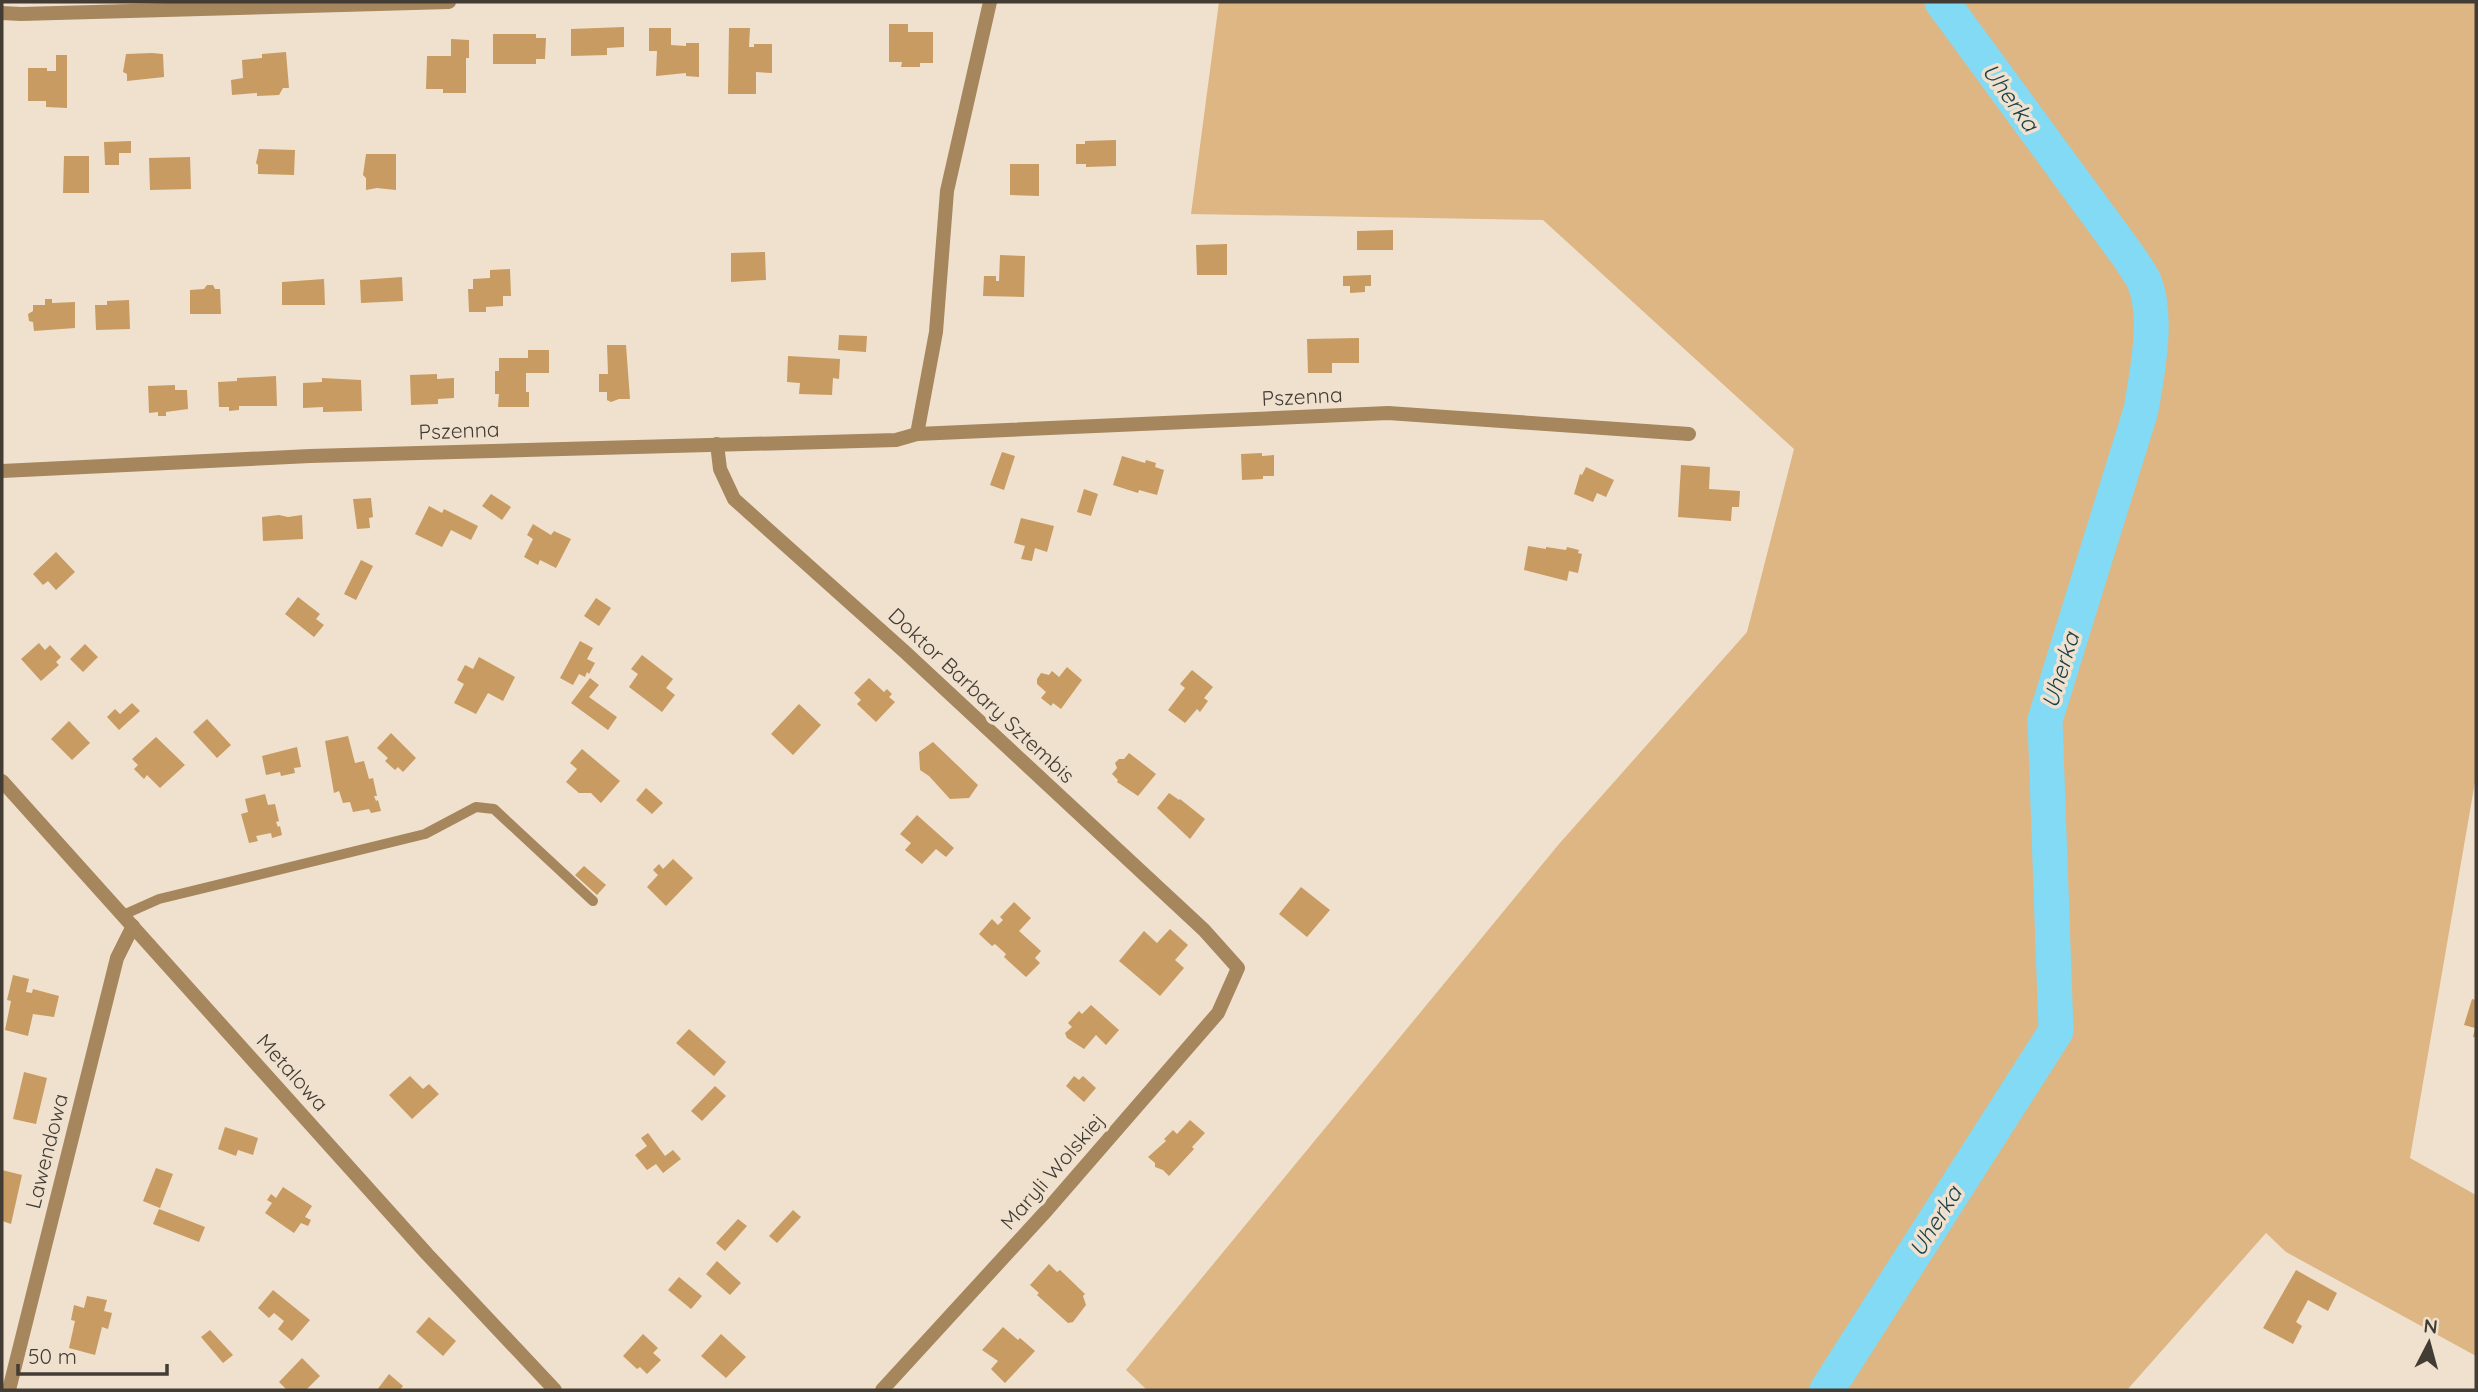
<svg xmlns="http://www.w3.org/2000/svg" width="2478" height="1392" viewBox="0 0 2478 1392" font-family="Quicksand,sans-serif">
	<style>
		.green { fill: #ddb684 }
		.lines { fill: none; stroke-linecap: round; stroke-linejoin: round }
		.river { stroke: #83daf4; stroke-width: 35 }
		.building { fill: #c79b61 }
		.service { stroke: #a6865d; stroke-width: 10 }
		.minor { stroke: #a6865d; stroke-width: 14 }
		.tertiary { stroke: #a6865d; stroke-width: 14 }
		.labels { text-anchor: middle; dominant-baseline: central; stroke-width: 7; stroke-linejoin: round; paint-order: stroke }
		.street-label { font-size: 21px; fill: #423c34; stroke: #f0e1ce }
		.water-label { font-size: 23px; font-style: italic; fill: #173f4b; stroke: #f0e1ce }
	</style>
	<rect width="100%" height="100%" fill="#f0e1ce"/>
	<path class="green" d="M1219,2H2476V776L2410,1158L2476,1195V1356L2286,1252L2266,1233L2127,1390H1147L1126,1370L1559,844L1747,632L1794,449L1543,220L1191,214Z"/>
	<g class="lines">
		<path class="river" d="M1827,1390L2056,1031L2045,720L2141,410C2147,373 2159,317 2144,281C2140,273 2134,265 2129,257L1942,2"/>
	</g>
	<g class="building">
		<path d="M889,24H908V32H933V63H920V67H901L902,62H889Z"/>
		<path d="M624,27V47L607,48V55L571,56V29Z"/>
		<path d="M649,28H671V45L686,46V43H699V77L686,76V73L656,76L657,51H649Z"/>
		<path d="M729,28H750L749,47H754V44H772V73L756,72V94H728Z"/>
		<path d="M493,34H536V38H546L545,59H536V64H493Z"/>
		<path d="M451,39L469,40V58H466V93H443V89H426L427,56H451Z"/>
		<path d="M286,52L289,88H283L279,95L257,96V93L232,95L231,80L243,78L242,60L262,58V54Z"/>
		<path d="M152,53L163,54L164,77L127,81V74L123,72L126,54Z"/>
		<path d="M56,55H67V108L46,107V101H28V68H47V71H56Z"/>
		<path d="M1116,140V166L1086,167V164H1076V144H1085V141Z"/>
		<path d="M131,141V153H119V165H105L104,142Z"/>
		<path d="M259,149L295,150L294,175L258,174V165L256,163Z"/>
		<path d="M366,154H396V190L377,188L366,190V178L363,175Z"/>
		<path d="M64,156H89V193H63Z"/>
		<path d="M190,157L191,189L150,190L149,158Z"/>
		<path d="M1010,164H1039V196L1010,195Z"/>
		<path d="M1393,230V250H1357V231Z"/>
		<path d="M1227,244V275H1197L1196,245Z"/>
		<path d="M765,252L766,280L731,282V253Z"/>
		<path d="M1000,255L1025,256L1024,297L983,296L984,276H996V281H999Z"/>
		<path d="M510,269L511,296H503V306L486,307V312H469L468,289H473V279L490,278V270Z"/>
		<path d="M1371,275V286H1365V292L1350,293V286H1343V276Z"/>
		<path d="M402,277L403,301L361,303L360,280Z"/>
		<path d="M324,279L325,305H282V282Z"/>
		<path d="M207,285H213L215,289H220L221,314H190V290L204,289Z"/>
		<path d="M45,299H52V303L75,302V328L34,331L33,322L29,321L28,314L33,311V305H45Z"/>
		<path d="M129,300L130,329L96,330L95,305H107V301Z"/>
		<path d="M839,335L867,336L866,352L838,350Z"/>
		<path d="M1359,338V363H1332V373H1308L1307,339Z"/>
		<path d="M607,345H626L630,399H619L611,402L607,400V392H599V374H608Z"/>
		<path d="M528,350H549V373H526V392H529V407H498L499,394H495V371H499V358H528Z"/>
		<path d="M788,356L840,359L839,379L833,378L832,395L799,394L800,383L787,382Z"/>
		<path d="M437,374V379L454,378V398L438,399V404L411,405L410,375Z"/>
		<path d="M276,376L277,406H239V410L229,411V407H219L218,382L237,381V378Z"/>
		<path d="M322,378L361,380L362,411L323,412V407L303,408V383L322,382Z"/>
		<path d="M175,385V390H187L188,409L166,412V416H158V412L149,413L148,386Z"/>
		<path d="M1002,452L1015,456L1004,490L990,485Z"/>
		<path d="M1262,453V456L1274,455V476H1263V479L1242,480L1241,454Z"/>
		<path d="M1122,456L1145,463L1146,460L1156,463L1155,467L1164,470L1157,495L1139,490L1138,493L1113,485Z"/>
		<path d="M1681,465L1710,467L1709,489L1740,491L1739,507H1732L1731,521L1678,517Z"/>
		<path d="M1586,467L1614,480L1606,497L1597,493L1593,502L1574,494L1580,474L1582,475Z"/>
		<path d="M1084,489L1098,494L1091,516L1077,512Z"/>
		<path d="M491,494L511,507L502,520L482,506Z"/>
		<path d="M371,498L373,517L369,518L370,528L357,529L353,499Z"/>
		<path d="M429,506L442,513L444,509L478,526L471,540L451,530L442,547L415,534Z"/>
		<path d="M279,515L288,517L302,515L303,539L263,541L262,517Z"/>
		<path d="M1021,518L1054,526L1047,552L1035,548L1032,561L1021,559L1025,546L1014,543Z"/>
		<path d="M533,524L551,535L554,531L571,539L556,568L540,560L538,565L524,557L533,539L527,535Z"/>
		<path d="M1528,546L1546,549V547L1566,550L1567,547L1579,550L1578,553L1582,554L1578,573L1569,571L1567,581L1524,570Z"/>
		<path d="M56,552L75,572L56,590L48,581L43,585L33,574Z"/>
		<path d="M361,560L373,566L356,600L344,594Z"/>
		<path d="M298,597L320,614L316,619L324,625L314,637L285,614Z"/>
		<path d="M596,598L611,608L599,626L584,616Z"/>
		<path d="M580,641L593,648L587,659L595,663L589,674L587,672L585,677L579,674L573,685L560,678Z"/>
		<path d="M39,643L45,650L50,645L61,657L56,662L59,665L41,681L21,659Z"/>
		<path d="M85,644L98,657L83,672L70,659Z"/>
		<path d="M642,655L673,679L666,688L675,695L662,712L629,687L638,674L631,669Z"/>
		<path d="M479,657L515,677L503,701L488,693L476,714L454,703L464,684L457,680L465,665L473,669Z"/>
		<path d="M1067,667L1082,680L1061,709L1053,703L1051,706L1041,698L1046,692L1037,684V679L1041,673L1049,675L1052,671L1059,677Z"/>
		<path d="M1192,670L1213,687L1204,698L1208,701L1200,712L1197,709L1185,723L1168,710L1185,688L1180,684Z"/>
		<path d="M590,678L599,685L589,697L617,717L608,730L571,703Z"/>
		<path d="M869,678L884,692L887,689L892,694L889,697L895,702L876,722L857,704L861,700L854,693Z"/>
		<path d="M132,703L140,711L119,730L107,717L115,709L120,714Z"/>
		<path d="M799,704L821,725L793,755L771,734Z"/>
		<path d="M207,719L231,745L217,758L193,732Z"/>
		<path d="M69,721L90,743L72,760L51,739Z"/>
		<path d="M391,733L416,758L403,772L398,767L395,770L385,761L388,758L377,748Z"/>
		<path d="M348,736L355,763L364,761L369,779L373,778L377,796H374L376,801L378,800L381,811L371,813L369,809L353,812L350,802L343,803L339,791L334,793L325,741Z"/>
		<path d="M156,737L185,765L160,788L147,775L144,779L134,769L138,765L132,759Z"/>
		<path d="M933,742L978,785L969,798L950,799L929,776L920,770L919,752Z"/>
		<path d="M297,747L301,767L294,768L295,773L281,776L280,772L266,775L262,756Z"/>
		<path d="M582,749L620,781L601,803L591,793H579L566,782L577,769L570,763Z"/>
		<path d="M1129,753L1156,774L1138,796L1117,782L1118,780L1112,774L1117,768L1115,763L1119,759H1124Z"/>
		<path d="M646,788L663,803L652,814L636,800Z"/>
		<path d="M1169,793L1179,800L1180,799L1205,819L1190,839L1157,808Z"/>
		<path d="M265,794L268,805L275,804L279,821L276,822L278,827L280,826L282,835L272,838L271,833L256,836L258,841L249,843L241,814L248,812L245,799Z"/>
		<path d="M917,815L954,848L946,857L936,849L922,864L905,850L911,843L900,834Z"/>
		<path d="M673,859L693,878L666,906L647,887L658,875L653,870L659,864L663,869Z"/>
		<path d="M584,866L606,885L597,895L575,875Z"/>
		<path d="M1301,887L1330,910L1307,937L1279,914Z"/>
		<path d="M1014,902L1031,918L1019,931L1041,951L1035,958L1040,963L1026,977L1004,957L1006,954L995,944L992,946L979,934L992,919L998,925L1003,920L1000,917Z"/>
		<path d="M1170,929L1188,945L1175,960L1184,968L1160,996L1119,961L1144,931L1157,943Z"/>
		<path d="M13,975L29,979L26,992L32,993L33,989L59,996L54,1017L33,1014L28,1036L5,1030L11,1001L7,1000Z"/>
		<path d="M2472,999L2476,1000V1037H2473L2475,1028L2464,1025Z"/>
		<path d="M1091,1005L1119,1030L1106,1045L1096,1035L1084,1049L1067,1038L1065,1033L1072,1027L1068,1023L1079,1011L1082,1014Z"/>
		<path d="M689,1029L726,1062L714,1076L676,1043Z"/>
		<path d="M24,1072L47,1078L36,1124L13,1119Z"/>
		<path d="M410,1076L423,1089L429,1084L439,1094L412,1119L389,1095Z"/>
		<path d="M1074,1076L1079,1080L1083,1076L1096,1088L1084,1102L1066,1086Z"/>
		<path d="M715,1086L726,1096L702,1121L691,1111Z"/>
		<path d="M1190,1120L1205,1133L1192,1147L1194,1149L1169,1176L1163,1170L1155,1167V1163L1148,1157L1166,1141L1164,1139L1173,1130L1177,1134Z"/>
		<path d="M225,1127L258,1138L253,1155L238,1150L236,1156L218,1149Z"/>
		<path d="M648,1133L665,1156L673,1150L681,1159L663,1173L656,1164L647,1170L635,1155L647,1146L641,1138Z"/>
		<path d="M156,1168L173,1174L160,1208L143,1201Z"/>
		<path d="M2,1170L22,1175L11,1224L2,1221Z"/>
		<path d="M283,1187L312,1206L305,1217L311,1220L308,1226L301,1223L294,1233L265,1213L272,1203L267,1200L271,1194L276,1198Z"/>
		<path d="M159,1209L205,1227L199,1242L153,1224Z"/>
		<path d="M793,1210L801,1217L777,1243L769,1236Z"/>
		<path d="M738,1219L747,1226L725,1251L716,1243Z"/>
		<path d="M717,1261L741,1283L730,1295L706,1274Z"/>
		<path d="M1049,1264L1057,1272L1060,1270L1085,1294L1083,1296L1086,1305L1073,1322L1068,1323L1037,1295L1039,1293L1030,1285Z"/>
		<path d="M2296,1270L2337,1293L2328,1311L2308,1300L2296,1322L2302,1326L2293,1344L2263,1328Z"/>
		<path d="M679,1277L702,1296L691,1309L668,1290Z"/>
		<path d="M273,1290L310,1320L292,1341L278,1329L284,1321L274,1313L269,1318L258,1308Z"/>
		<path d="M87,1296L107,1300L104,1311L112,1313L108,1329L102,1327L95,1355L69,1348L75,1321L71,1320L74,1305L84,1308Z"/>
		<path d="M429,1317L456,1341L443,1356L416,1332Z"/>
		<path d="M1003,1327L1018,1340L1020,1338L1035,1351L1005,1383L991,1369L998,1361L982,1350Z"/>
		<path d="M210,1330L233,1355L223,1363L201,1337Z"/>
		<path d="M643,1334L658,1348L653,1353L661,1360L647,1374L640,1367L637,1369L623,1356Z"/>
		<path d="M721,1334L746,1357L726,1378L701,1356Z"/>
		<path d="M302,1358L320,1376L306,1390H287L279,1382Z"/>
		<path d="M389,1374L403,1386L400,1390H377Z"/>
	</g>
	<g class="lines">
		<path class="service" d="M123,915L159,899L425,834L476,807L494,809L593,901"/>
		<g class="minor">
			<path d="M2,13L21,14L449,2"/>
			<path d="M917,434L936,332L947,191L990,2"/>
			<path d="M717,444L720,469L734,499L905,652L1204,930L1238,968L1218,1013L1047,1210L882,1390"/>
			<path d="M2,471L310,456L896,440L917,434L1388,413L1689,434"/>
			<path d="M9,1390L117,958L133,926"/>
		</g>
		<path class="tertiary" d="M2,781L427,1254L555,1390"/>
	</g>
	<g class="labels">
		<g class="street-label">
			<text transform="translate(1302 396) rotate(-3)">Pszenna</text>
			<text transform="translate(459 430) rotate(-2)">Pszenna</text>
			<text transform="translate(982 695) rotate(43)">Doktor Barbary Sztembis</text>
			<text transform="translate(293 1072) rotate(48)">Metalowa</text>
			<text transform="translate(46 1151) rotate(-76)">Lawendowa</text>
			<text transform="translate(1052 1171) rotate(-49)">Maryli Wolskiej</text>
		</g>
		<g class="water-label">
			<text transform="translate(2011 97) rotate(54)">Uherka</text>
			<text transform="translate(2060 670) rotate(-73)">Uherka</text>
			<text transform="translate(1935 1221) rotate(-58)">Uherka</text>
		</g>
	</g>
	<rect width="2478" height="1392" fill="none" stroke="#423c34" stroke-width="7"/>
	<g transform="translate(2429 1343) rotate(6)" stroke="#f0e1ce" stroke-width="5" paint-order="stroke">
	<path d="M0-5L12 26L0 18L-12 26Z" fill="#423c34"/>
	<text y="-10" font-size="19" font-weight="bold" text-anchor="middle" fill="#423c34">N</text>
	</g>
	<path d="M18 1364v10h149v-10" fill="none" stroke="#423c34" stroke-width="3.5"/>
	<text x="28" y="1364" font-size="21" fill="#423c34" stroke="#f0e1ce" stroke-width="5" paint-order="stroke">50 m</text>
</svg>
